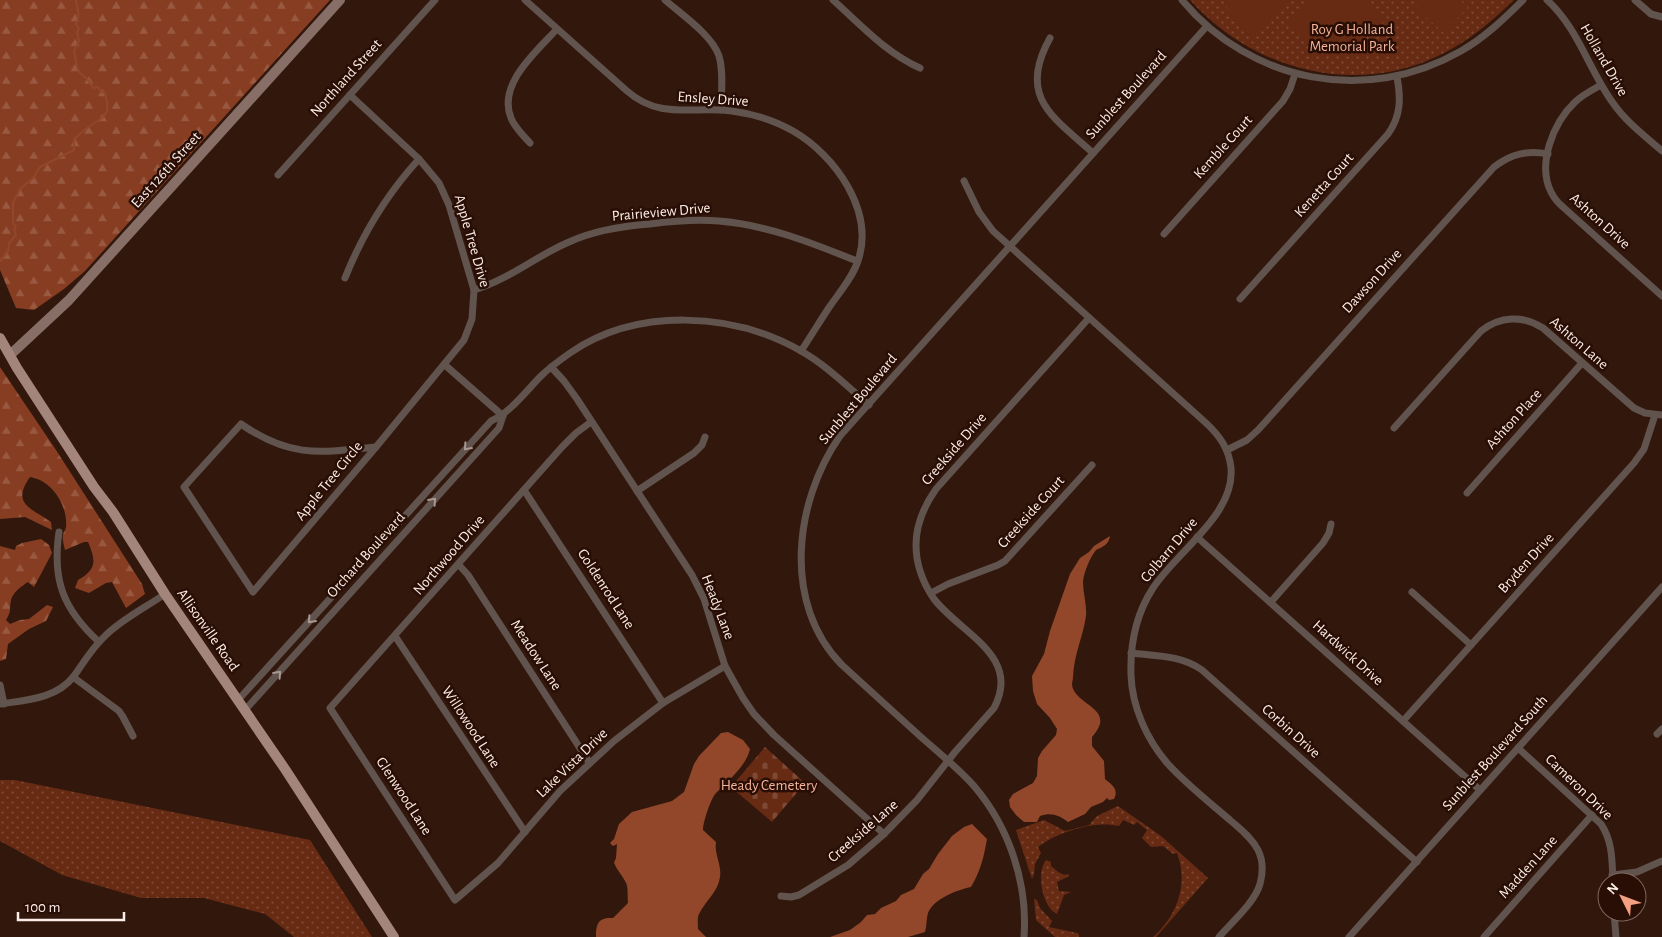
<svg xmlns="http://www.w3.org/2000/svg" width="1662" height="937" viewBox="0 0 1662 937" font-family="'Alegreya Sans',sans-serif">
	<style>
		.grass { fill: url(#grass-dots) }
		.forest { fill: url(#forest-firs) }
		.cemetery { fill: url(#cemetery-stones) }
		.garden { fill: #672b14 }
		.water { fill: #92472a }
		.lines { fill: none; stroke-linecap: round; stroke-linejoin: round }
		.stream { stroke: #92472a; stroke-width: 2 }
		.street { stroke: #61534d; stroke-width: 7 }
		.secondary { stroke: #876f67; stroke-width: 10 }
		.primary { stroke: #a4857b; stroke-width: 10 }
		.oneway { stroke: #a79892 }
		.labels { text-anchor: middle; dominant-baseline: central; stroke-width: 5; stroke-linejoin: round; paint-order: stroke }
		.park-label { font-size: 15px; fill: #f5b39b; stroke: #280e05 }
		.street-label { font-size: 15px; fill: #fdede7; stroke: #280e05 }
	</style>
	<defs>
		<pattern id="grass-dots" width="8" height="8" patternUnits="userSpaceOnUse" patternTransform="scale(1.25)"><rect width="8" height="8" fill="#672b14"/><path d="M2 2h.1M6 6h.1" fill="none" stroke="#7e4a36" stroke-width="1.8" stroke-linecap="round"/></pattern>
		<pattern id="forest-firs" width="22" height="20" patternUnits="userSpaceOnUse" patternTransform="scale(1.25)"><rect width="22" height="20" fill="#873d21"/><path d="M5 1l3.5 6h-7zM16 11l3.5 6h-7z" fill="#995941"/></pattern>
		<pattern id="cemetery-stones" width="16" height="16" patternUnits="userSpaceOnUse" patternTransform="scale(1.25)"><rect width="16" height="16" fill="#672b14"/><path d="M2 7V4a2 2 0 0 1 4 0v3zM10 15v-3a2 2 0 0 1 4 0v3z" fill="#7e4a36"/></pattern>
	</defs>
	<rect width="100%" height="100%" fill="#32170d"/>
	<g class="grass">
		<path d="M1190,0H1514C1492,21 1469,41 1442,54C1355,98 1253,70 1190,0Z"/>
		<path d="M0,780H15L310,840L372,937H294L265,914L204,898H141L62,875L0,841Z"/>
		<path d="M1118,806L1161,836L1208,878L1156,937H1153C1177,916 1189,884 1177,853L1173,854L1163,846L1151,847L1142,838L1147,830L1137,822L1134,825L1123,820L1119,826C1095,820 1057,832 1038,847L1041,853L1035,864L1034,874L1032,879L1016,830L1044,820L1065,831L1089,825L1097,816Z"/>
		<path d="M1046,860L1051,862V866C1056,870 1062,877 1069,874V876L1057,882L1059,891L1071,892L1064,895L1057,914C1042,907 1036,872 1046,860Z"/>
		<path d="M1034,899L1037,900L1040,908L1052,921L1049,927L1077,933L1079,934V937H1055L1036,920Z"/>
	</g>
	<g class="forest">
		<path d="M0,0H330L85,271L64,289L34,310L16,308L0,270Z"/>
		<path d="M0,367L56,450L142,584L145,594L126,608L112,582L106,583L89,593L75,588L78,580C97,569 96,561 88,542H84L65,550C64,545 62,539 63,535C64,530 65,532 66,527C68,506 52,480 30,477C11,504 31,508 51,522L52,530L25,517L0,519Z"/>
		<path d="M41,539L49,545L52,553L34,587L28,582C22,586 13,592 11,600C9,610 12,610 6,620L10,624L20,620L29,619L47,605L53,607L46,621L29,629L8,644L6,659L0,661V546L15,550L16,546L22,543Z"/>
	</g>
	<path class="cemetery" d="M765,747L805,783L772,822L731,787Z"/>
	<g class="garden">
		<path d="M1223,0H1287L1252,38L1234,20Z"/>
		<path d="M1307,0H1367L1387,18C1361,52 1315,54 1285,24Z"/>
		<path d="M1423,0H1459L1468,7L1444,33L1416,8Z"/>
	</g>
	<g class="water">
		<path d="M1110,536C1109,544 1103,547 1096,550C1090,558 1084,571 1083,582C1083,593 1087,605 1086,616C1083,637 1074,654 1073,677C1073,680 1072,682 1072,685C1075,706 1118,708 1092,737V746L1104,761L1105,779C1112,785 1119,789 1114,799L1109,800L1107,798L1103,802L1091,807L1085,814L1068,822C1059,815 1051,812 1040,816L1037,822H1024L1016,815L1010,807L1009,800L1013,794L1033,783L1037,776L1038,758L1042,751L1056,735L1057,729L1050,718L1037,704L1033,691L1032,676L1044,654L1050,631L1070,574L1080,558L1089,552L1094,546Z"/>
		<path d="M728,732L743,740L750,749C746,766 729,780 716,793C711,798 703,822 703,830L716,842C714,854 722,865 720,877C718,892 706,900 699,914C697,918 698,924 698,929L706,937H596C596,924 598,917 613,918L628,903C627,896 629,887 625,881C622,875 617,870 614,863L616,858L617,844L613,846L610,843L614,839L619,824L632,812L672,801L684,792L694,764L699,756L721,733Z"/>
		<path d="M972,824L987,839C984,857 980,872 971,887C958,890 934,898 928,913C926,919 927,926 925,932L908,937H830L850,930L861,922L867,915L875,914L881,908L896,901L901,895L914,889L923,874L929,869L938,854L952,836L964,827Z"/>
	</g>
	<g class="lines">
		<path class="stream" d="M0,261L8,252L9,243L16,235L14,230L16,226L13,224V203L20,189L33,178L40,167L74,150V139C80,134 86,128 93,124C108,115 111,110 104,92H101L98,87L93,88L88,80L79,72L77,67L74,51L79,41L77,32L79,29L76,24C81,16 77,9 76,0"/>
		<g class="street">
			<path d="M525,0L627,91C660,120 693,106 732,111C754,114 774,120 793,131C835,155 875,211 858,261C852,278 840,292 830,306C820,321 811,336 801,351"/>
			<path d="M665,0C682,15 712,35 719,56C724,73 721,93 721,110"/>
			<path d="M833,0C861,25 886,53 920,68"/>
			<path d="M1182,0C1251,83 1367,105 1461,51C1484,38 1504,19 1523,0"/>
			<path d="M1547,0C1578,28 1589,70 1613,103C1626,122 1645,136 1662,151"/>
			<path d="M1635,0L1651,14L1662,17"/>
			<path d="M1050,38C1017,97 1053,117 1093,153"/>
			<path d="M1601,85C1592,90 1582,95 1575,102C1553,123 1537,164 1551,192C1554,198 1558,203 1563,207L1662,296"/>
			<path d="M350,95L419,159L439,183L449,205L474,290L472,319L464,340L376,447"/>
			<path d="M530,143C523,135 515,128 511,118C497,84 537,51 557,29"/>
			<path d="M278,175L435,0"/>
			<path d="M964,181L979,212L993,231L1206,423C1220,436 1229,449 1231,468C1235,515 1177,551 1153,588C1136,614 1130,645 1131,675C1132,707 1147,740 1168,764C1186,784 1209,802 1230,820C1240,829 1252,838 1258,850C1263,860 1263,873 1260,884C1255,902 1232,922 1219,937"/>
			<path d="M1164,234L1283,101L1290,89L1295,74"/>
			<path d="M345,278C363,233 387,194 419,159"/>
			<path d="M474,290C508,280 536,256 569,242C595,230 622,226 650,224C673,221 696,219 719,221C768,225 812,243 857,261"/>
			<path d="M1240,299L1388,134C1401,116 1401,98 1397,77"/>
			<path d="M445,365L503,416"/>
			<path d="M551,367L564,381L577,399L692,575L704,599L725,666L743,698L754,714L774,735L884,834"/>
			<path d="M591,422L576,433L562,447L330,708L455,900L498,863L560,791L614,741L663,703L725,666"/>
			<path d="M241,424C290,458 319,453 376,447L253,592L184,487Z"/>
			<path d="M1394,428L1481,331C1500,316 1523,315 1543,328L1634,408L1645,413L1662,415"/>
			<path d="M1227,450L1247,440L1258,430L1494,167C1511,154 1527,150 1548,154"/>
			<path d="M524,490L663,703"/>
			<path d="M637,491L694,453L702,445L705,437"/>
			<path d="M1467,493L1582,363"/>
			<path d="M59,532C52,580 63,609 99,642"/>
			<path d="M1197,537L1480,790"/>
			<path d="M459,565L468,575L589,762"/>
			<path d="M1412,592L1471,645"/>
			<path d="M931,593L948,584L998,565L1005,561L1092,465"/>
			<path d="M1271,602L1323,543L1329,533L1331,524"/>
			<path d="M395,636L525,832"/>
			<path d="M1131,653C1156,656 1181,655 1202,670L1417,862"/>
			<path d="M73,677L119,711L123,717L133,736"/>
			<path d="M0,685L4,704"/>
			<path d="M239,699L491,421C511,412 525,392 541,376C550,367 560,360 570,353C637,307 733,312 801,351C826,365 847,386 869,405"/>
			<path d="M0,704C27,700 56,699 74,676C84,662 92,648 105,636C122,619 145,608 165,594"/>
			<path d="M245,710L499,428L503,416"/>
			<path d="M1403,721L1634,463L1644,449L1655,415"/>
			<path d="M1657,734L1662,729"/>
			<path d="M1518,748L1601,824C1613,842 1612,862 1613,882"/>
			<path d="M1612,875L1637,872L1662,861"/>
			<path d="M781,896L791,897L799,895L848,865L884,834L917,800L955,752L994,708C1022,656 960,633 934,599C923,583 916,564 916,545C916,524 924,506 936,489L1089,318"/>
			<path d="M1614,912L1616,937"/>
			<path d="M1024,937C1028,883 1009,827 974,786C958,768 939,753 921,737C895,713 868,689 842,665C782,604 794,502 840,436L1207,26"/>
			<path d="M1349,937L1662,587"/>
			<path d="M1484,937L1592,815"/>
		</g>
		<path class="secondary" d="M10,355L69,300L340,0"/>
		<path class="primary" d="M0,338L17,368L94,487L113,512L165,594L285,769L394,937"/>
	</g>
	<defs><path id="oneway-chevron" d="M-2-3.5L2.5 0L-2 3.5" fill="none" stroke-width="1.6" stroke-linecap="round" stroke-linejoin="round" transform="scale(1.25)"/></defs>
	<g class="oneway">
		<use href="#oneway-chevron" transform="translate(467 447) rotate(132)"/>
		<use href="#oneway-chevron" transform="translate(433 501) rotate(-48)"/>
		<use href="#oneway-chevron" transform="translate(311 620) rotate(132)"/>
		<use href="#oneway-chevron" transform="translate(278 674) rotate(-48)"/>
	</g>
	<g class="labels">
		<g class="park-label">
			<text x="1352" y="29">Roy G Holland<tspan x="1352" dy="17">Memorial Park</tspan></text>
			<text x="769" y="785">Heady Cemetery</text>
		</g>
		<g class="street-label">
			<text transform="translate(1604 60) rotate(60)">Holland Drive</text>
			<text transform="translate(346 78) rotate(-48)">Northland Street</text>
			<text transform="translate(1126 95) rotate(-48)">Sunblest Boulevard</text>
			<text transform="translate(713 99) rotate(4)">Ensley Drive</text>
			<text transform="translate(1223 147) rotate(-48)">Kemble Court</text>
			<text transform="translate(166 170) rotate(-48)">East 126th Street</text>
			<text transform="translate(1324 185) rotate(-48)">Kenetta Court</text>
			<text transform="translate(661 212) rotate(-5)">Prairieview Drive</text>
			<text transform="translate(1600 221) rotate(42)">Ashton Drive</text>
			<text transform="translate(472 241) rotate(74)">Apple Tree Drive</text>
			<text transform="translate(1372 281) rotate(-48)">Dawson Drive</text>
			<text transform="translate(1579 343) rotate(41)">Ashton Lane</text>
			<text transform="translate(858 399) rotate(-50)">Sunblest Boulevard</text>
			<text transform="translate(1514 419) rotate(-48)">Ashton Place</text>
			<text transform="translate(954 449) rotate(-49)">Creekside Drive</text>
			<text transform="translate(329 481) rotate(-51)">Apple Tree Circle</text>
			<text transform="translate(1031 512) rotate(-48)">Creekside Court</text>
			<text transform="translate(1169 550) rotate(-50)">Colbarn Drive</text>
			<text transform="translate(366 555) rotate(-48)">Orchard Boulevard</text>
			<text transform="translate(449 555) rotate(-49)">Northwood Drive</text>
			<text transform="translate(1526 563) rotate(-48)">Bryden Drive</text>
			<text transform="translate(606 589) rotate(57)">Goldenrod Lane</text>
			<text transform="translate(718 607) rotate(69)">Heady Lane</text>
			<text transform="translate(208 630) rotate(55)">Allisonville Road</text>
			<text transform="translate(1348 653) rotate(42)">Hardwick Drive</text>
			<text transform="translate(536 655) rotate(57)">Meadow Lane</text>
			<text transform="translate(471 727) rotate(57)">Willowood Lane</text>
			<text transform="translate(1291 731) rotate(42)">Corbin Drive</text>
			<text transform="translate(1495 753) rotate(-48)">Sunblest Boulevard South</text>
			<text transform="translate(572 763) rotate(-44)">Lake Vista Drive</text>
			<text transform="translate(1579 787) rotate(44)">Cameron Drive</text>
			<text transform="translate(404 796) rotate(57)">Glenwood Lane</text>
			<text transform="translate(863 831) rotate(-41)">Creekside Lane</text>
			<text transform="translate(1528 867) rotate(-48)">Madden Lane</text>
		</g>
	</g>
	<g transform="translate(1622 897) rotate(312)"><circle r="24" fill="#280e05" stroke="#7d675f"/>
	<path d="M0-4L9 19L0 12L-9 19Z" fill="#f3a082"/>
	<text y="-8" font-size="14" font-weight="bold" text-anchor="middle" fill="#fdede7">N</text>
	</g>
	<path d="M18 912v8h106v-8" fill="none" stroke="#fdede7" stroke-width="2.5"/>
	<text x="25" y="912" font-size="15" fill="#fdede7" stroke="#280e05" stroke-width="4" paint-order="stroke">100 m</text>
</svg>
